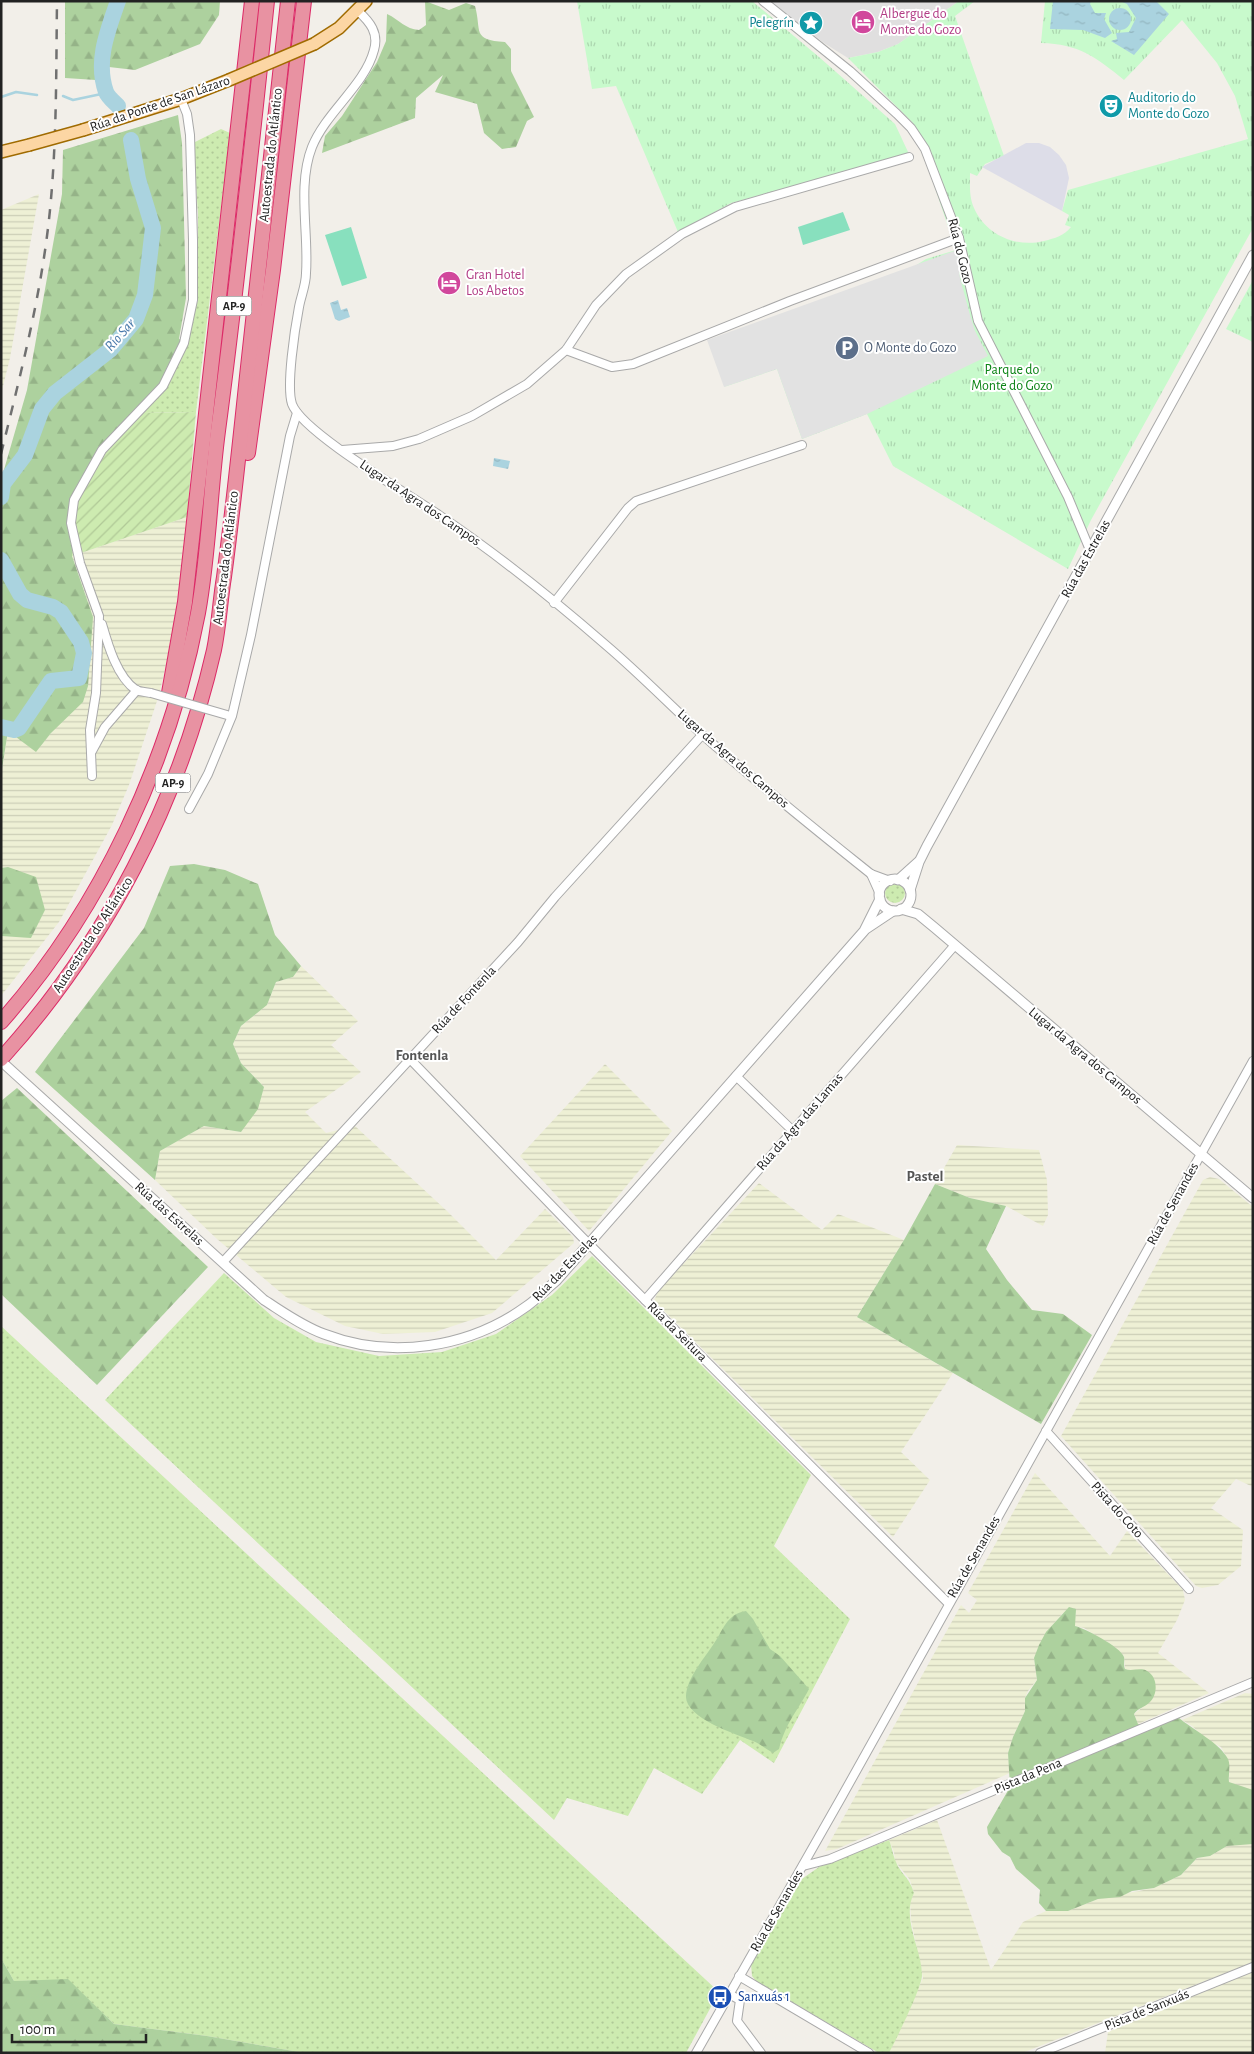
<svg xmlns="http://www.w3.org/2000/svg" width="1254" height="2054" viewBox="0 0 1254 2054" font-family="'Alegreya Sans',sans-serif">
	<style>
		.residential { fill: #e0dfdf }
		.farmland { fill: url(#farmland-rules) }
		.grass { fill: url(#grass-dots) }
		.forest { fill: url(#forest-firs) }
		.park { fill: url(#park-tufts) }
		.garden { fill: url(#garden-furrows) }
		.pitch { fill: #88e0be }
		.parking { fill: #e2e2e2 }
		.plaza { fill: #dddde8 }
		.water { fill: url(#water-ripples) }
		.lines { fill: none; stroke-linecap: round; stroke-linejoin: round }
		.stream { stroke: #aad3df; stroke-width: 2.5 }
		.river { stroke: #aad3df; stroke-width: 16 }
		.minor-casing { stroke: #a9a9a9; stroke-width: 10 }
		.tertiary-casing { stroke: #a9a9a9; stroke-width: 11 }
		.primary-casing { stroke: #a06b00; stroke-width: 14 }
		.motorway-casing { stroke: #dc2a67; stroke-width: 16 }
		.minor { stroke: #fff; stroke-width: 8 }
		.tertiary { stroke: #fff; stroke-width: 9 }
		.primary { stroke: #fcd6a4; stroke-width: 11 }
		.motorway { stroke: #e892a2; stroke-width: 14 }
		.rail { stroke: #707070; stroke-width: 2.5; stroke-dasharray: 10 10; stroke-linecap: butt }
		.minor-bridge-casing { stroke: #a9a9a9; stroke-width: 10; stroke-linecap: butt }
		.primary-bridge-casing { stroke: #a06b00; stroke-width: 14; stroke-linecap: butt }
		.minor-bridge { stroke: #fff; stroke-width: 8 }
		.primary-bridge { stroke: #fcd6a4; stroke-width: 11 }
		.labels { text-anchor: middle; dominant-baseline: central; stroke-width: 4; stroke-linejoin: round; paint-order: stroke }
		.shield { fill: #fff; stroke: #646464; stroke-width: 1 }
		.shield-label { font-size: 12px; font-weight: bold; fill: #222 }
		.hotel-label { font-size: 14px; fill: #b23c85; stroke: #fff; text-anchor: start }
		.culture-label { font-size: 14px; fill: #0d838f; stroke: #fff; text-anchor: end }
		.street-label { font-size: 14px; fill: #222; stroke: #fff }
		.service-label { font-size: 14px; fill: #4e5e75; stroke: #fff; text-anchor: start }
		.park-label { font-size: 14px; fill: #0c8416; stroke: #fff }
		.transit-label { font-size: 14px; fill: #164399; stroke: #fff; text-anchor: start }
		.water-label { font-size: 15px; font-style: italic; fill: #4a7aab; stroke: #fff }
		.neighbourhood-label { font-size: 15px; font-weight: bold; fill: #555; stroke: #fff }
	</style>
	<defs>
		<pattern id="farmland-rules" width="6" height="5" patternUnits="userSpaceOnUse" patternTransform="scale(1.25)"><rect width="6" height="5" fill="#eef0d5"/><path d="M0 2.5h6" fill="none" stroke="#ccceb7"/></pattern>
		<pattern id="grass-dots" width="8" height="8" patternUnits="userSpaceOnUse" patternTransform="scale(1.25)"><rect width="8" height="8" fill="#cdebb0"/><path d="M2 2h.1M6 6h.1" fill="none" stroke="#b0c997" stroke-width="1.8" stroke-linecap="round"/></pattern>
		<pattern id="forest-firs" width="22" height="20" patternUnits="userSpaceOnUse" patternTransform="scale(1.25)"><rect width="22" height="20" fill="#add19e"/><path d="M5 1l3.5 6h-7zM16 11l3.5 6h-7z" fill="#95b388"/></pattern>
		<pattern id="park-tufts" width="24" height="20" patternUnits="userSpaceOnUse" patternTransform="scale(1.25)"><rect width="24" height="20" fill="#c8facc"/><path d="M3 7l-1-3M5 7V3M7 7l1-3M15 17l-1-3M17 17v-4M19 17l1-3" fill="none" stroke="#acd6af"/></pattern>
		<pattern id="garden-furrows" width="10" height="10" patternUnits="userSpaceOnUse" patternTransform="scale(1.25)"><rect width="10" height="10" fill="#cdebb0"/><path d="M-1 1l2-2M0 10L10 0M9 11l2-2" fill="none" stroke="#b0c997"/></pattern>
		<pattern id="water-ripples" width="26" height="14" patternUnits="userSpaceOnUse" patternTransform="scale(1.25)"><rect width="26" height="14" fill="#aad3df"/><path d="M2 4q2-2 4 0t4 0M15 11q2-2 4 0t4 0" fill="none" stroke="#92b5bf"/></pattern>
	</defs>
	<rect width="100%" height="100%" fill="#f2efe9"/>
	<path class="residential" d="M770,1H959L898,44L878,52L848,58L824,43Z"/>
	<g class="farmland">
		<path d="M39,194L10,358L1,394V210Z"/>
		<path d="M187,517L173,633L159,695L129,785L112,825L59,922L1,996V936L31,937L8,867L1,868V775L8,731L36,751L51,733L93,617L72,556Z"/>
		<path d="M301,966L358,1021L331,1045L361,1072L305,1112L326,1133L355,1126L447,1211L496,1260L545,1209L573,1237L574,1243L492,1313L435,1332L383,1334L345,1326L286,1297L217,1239L155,1180L160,1151L179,1140L204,1126L241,1132L264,1087L241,1063L233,1044L241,1026L267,1005L276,982L293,977Z"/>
		<path d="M605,1064L672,1131L589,1231L520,1156Z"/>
		<path d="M957,1145L1039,1150L1047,1180L1048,1215L1043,1226L1006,1206L970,1198L935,1184Z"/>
		<path d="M1210,1177L1219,1179L1253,1207V1487L1236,1479L1211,1508L1243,1530L1241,1566L1218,1585L1202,1588L1196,1586L1061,1436L1203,1180Z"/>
		<path d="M759,1183L822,1230L838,1214L904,1240L857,1317L953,1373L901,1452L930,1480L893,1537L654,1301L658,1291Z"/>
		<path d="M1035,1473L1110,1556L1127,1531L1183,1590L1185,1600L1177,1620L1158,1653L1209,1693L1138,1724L1134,1714L1143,1707L1136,1670L1131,1672L1125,1669L1124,1656L1106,1642L1084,1628L1075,1626L1074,1620L1076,1613H1063L1050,1628L1034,1658L1037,1680L1028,1691L1025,1698V1711L1013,1737L1008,1753L1010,1773L837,1849L825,1851L961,1605L969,1613L977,1600L968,1593Z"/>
		<path d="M1245,1693L1253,1694V1790L1250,1791L1229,1782L1228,1760L1221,1747L1207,1740L1192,1726L1182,1720Z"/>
		<path d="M937,1820L991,1970L1023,1922L1046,1911H1068L1098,1899L1154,1888L1181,1875L1197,1858L1210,1856L1227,1846L1248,1843L1253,1844V1962L1022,2053H889L923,1978L911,1920L910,1901L914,1893L910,1880L895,1861L894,1852L889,1840Z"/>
		<path d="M1253,1971V2053H1105L1108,2032Z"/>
	</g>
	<g class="grass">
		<path d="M221,129L230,133L196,412L143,413L166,390L188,341L198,299V214L193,143Z"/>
		<circle cx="895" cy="893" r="10"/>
		<path d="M592,1256L811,1475L774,1546L850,1619L774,1763L740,1740L702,1794L654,1768L628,1816L567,1798L554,1820L105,1400L224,1273L274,1318L316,1342L379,1356L442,1352L496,1334L552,1295Z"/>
		<path d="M1,1326L719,1992L686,2053H305L207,2036L114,2024L68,1980L14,1981L1,1958Z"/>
		<path d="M889,1840C892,1847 893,1856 896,1862C902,1876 909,1876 914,1893C901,1919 922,1949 922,1975C923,1985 895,2042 889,2053H879L756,1981L752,1976L751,1964L799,1881L819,1867Z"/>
	</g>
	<g class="forest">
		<path d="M65,1H111L97,57L96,80L65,78Z"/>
		<path d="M125,1H220L219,15L200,44L135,70L109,67L107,46Z"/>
		<path d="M425,1L449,10L466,3L475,6C482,31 471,40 505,42L511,49V71L534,117L527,121L516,147L502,149L484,133L477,104L435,92L443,75L416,98L415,118L322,153L325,136L342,116L377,62L386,41L387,14C400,20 405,29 419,30L426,25Z"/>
		<path d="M178,115L182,143L186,298L179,339L188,341L166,390L109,447L77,502L72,556L93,617L88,686L83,702L51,733L36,752L8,731L1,775V480L27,390L62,194L63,150Z"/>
		<path d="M194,864L225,870L258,884L275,935L301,966L293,977L276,982L267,1005L241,1026L233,1044L241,1063L264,1087L258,1109L241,1132L204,1126L160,1151L155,1180L35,1072L144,928L170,866Z"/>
		<path d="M8,867L36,877L45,910L31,938L1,936V868Z"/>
		<path d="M17,1088L208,1267L97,1385L1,1294V1101Z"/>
		<path d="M935,1184L970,1198L1006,1206L986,1249L1007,1280L1032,1310L1063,1314L1092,1335L1041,1424L857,1317L904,1240Z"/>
		<path d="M1069,1607L1076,1609L1075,1626C1084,1628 1121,1647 1124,1657C1125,1661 1123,1664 1125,1669C1132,1672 1140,1667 1147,1671C1158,1677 1158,1694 1150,1702C1145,1707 1138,1708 1134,1714L1138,1724L1142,1725L1178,1717C1193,1730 1220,1743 1228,1759C1231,1766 1228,1774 1229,1782L1253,1790V1844L1227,1846L1210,1856L1197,1858L1181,1875L1154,1888L1132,1891L1120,1897L1098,1899L1068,1911H1046L1039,1903L1040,1890L1016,1869L1010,1857L1002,1852L988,1834L987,1827L1010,1787L1008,1753L1013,1737L1025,1711V1698L1037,1680L1034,1658L1039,1645L1046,1632Z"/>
		<path d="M746,1611L753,1619L770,1649L780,1656L809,1689C797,1712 786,1722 779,1749L773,1753C766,1749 760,1744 753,1741C736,1734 685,1718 686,1696C687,1678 703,1660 713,1645C723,1631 726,1614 746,1611Z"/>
		<path d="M1,1958L14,1981L68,1979L114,2024L207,2036L305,2053H1Z"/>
	</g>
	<g class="park">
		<path d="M577,1H752L819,57L895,124L909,154L731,203L678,232L616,86L592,89Z"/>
		<path d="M959,1H975L955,16L1004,156L985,164L977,176L970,173C970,185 969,197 974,208C986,235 1016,248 1044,241C1055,238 1064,236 1071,227L1065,225L1069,215L1062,211L1068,190L1248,139L1235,96L1217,63L1182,20L1124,80C1096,57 1079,44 1041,43L1045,1H1253V228L1091,520L1068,569L893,466L867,414L802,439L777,369L724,387L926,259L956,250L913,123L848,58L878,52L898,44Z"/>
		<path d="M1253,280V342L1226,329Z"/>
	</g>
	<path class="garden" d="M196,412L187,517L72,556L77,502L109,447L143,413Z"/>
	<g class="pitch">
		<path d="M843,212L850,230L803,245L798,227Z"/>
		<path d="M351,227L367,278L342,286L325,235Z"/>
	</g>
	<path class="parking" d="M957,250L960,278L970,315L975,331L988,356L867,414L802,439L777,369L724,387L707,340Z"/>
	<path class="plaza" d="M1026,143H1039L1050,147L1059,155L1066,165L1069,178L1062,211L982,167Z"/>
	<g class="water">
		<path d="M1053,1H1091L1090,4L1095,13H1106L1104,19L1112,33L1105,38L1083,30L1050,29Z"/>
		<path d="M1120,1H1156L1169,14L1134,55L1111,41L1117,39L1116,33L1129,32L1136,18L1127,4Z"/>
		<circle cx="1120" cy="19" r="11"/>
		<path d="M338,300L341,310L347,308L350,317L339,321L335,319L330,303Z"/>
		<path d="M494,458L510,461L508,469L493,466Z"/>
	</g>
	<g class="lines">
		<g class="stream">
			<path d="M63,96L73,100L106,93"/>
			<path d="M1,97L16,92L37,95"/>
		</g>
		<g class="river">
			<path d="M118,1C108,30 95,61 106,92C108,97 114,102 118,106"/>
			<path d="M1,497L3,484L25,455L42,409L55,393L110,350L136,319L145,295L153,228L138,179L131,140"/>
			<path d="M1,560L20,594L27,600L53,607L61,612L81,642L84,653L79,678L51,681L19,728L14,730L1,727"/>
		</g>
		<g class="minor-casing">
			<g id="minor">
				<path d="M763,1L850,71L897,114L911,128L925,149L959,238L978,321L1068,497L1090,550"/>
				<path d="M358,11C370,22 379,33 374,50C365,85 326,112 312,147C297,185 309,234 306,273C306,285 301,296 299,307C295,328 286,386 292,404C302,432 410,495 439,515C497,554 554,600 607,646C641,675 672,707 705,737C754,780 805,821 856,862L871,874L890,881"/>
				<path d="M566,350L612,367L633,364L790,301L959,238"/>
				<path d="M342,450L393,446L419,439L472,416L527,384L566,350L596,305L626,274L682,234L735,207L909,157"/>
				<path d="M554,603L628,508L636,501L802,445"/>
				<path d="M102,624C108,645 117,677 136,690C140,692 147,692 151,693"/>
				<path d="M92,751L105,727L137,690"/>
				<path d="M92,776L90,730L96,693L99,616L80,563L71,523L74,500L102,450L163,386L184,343L193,300V240L190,135L187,114L181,99"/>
				<path d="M189,809L208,774L232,716L251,635L290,436L297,413"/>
				<path d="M871,874L880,894"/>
				<path d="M409,1058L581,1236L948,1603"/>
				<path d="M736,1076L793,1131"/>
				<path d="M223,1262L518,942L555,897L702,735"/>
				<path d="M645,1300L955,945"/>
				<path d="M1046,1431L1189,1589"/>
				<path d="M803,1866L830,1859L1253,1682"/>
				<path d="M739,1976L869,2053"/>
				<path d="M729,1994L740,2000L737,2021L761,2053"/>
				<path d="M696,2053L841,1798L1253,1061"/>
				<path d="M1040,2053L1253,1967"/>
			</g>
		</g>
		<g class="tertiary-casing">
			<g id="tertiary">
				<circle cx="895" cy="895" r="16"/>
				<path d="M898,880L918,862"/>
				<path d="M910,890L919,862L927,846L1253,255"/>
				<path d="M901,909L918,914L935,928L1253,1198"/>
				<path d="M866,929L893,911"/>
				<path d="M1,1061L264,1300C283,1312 302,1326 324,1334C391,1360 469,1348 527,1306C537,1299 546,1289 556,1281L864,931L880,899"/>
			</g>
		</g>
		<g class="primary-casing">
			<g id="primary">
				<path d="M314,44L339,28L366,1"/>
				<path d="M83,130L181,99L229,80"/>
				<path d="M1,152L29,145"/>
			</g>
		</g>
		<g class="motorway-casing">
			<g id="motorway">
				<path d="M248,453L273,270L304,1"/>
				<path d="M169,693L185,602L252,1"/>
				<path d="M1,1022C101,909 170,761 198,613C209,553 210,491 218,431C237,288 252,145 267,1"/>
				<path d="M1,1059C106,943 179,803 214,650C219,626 220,601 224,577C233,510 240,443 247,376C260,251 274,126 288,1"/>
			</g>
		</g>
		<use href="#minor" class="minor"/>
		<use href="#tertiary" class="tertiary"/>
		<use href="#primary" class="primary"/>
		<use href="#motorway" class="motorway"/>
		<path class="rail" d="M1,454C19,380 39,304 48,228C57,153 56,77 57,1"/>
		<g class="minor-bridge-casing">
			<path id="minor-bridge" d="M151,693L227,715"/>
		</g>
		<g class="primary-bridge-casing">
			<g id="primary-bridge">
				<path d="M229,80L314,44"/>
				<path d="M29,145L83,130"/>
			</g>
		</g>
		<use href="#minor-bridge" class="minor-bridge"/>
		<use href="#primary-bridge" class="primary-bridge"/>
	</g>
	<defs>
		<g id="hotel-disc" transform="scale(1.25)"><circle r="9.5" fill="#d1479c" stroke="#fff"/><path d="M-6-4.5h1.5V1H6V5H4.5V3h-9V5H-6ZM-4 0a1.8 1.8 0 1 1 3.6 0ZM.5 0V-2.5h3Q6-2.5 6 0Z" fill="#fff"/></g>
		<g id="sight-disc" transform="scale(1.25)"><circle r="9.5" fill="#0f9aa8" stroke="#fff"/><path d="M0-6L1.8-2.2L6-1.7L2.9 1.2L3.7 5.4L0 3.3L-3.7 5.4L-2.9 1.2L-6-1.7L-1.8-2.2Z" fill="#fff"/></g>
		<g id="theatre-disc" transform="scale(1.25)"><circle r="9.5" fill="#0f9aa8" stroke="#fff"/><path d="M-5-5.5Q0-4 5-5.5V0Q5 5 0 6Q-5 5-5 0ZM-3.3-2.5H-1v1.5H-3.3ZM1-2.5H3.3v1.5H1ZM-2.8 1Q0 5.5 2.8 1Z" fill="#fff"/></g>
		<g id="parking-disc" transform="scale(1.25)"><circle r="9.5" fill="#5c6f8a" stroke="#fff"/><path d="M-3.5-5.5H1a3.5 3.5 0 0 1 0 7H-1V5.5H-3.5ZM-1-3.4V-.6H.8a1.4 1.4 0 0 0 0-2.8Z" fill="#fff"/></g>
		<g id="bus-disc" transform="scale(1.25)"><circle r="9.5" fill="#1a4fb4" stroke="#fff"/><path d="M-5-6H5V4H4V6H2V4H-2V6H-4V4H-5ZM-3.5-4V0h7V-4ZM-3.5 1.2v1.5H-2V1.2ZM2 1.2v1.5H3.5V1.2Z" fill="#fff"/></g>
	</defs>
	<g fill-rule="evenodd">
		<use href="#hotel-disc" x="863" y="22"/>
		<use href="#sight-disc" x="811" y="23"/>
		<use href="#theatre-disc" x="1111" y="106"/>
		<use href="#hotel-disc" x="449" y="283"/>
		<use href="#parking-disc" x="847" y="348"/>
		<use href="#bus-disc" x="720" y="1997"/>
	</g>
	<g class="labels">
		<g class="shield">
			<rect x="216.5" y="296.5" width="35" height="19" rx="4"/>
			<rect x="155.5" y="773.5" width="35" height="19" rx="4"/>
		</g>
		<g class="shield-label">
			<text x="234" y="306">AP-9</text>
			<text x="173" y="783">AP-9</text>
		</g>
		<g class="hotel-label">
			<text x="880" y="14">Albergue do<tspan x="880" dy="16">Monte do Gozo</tspan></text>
			<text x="466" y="275">Gran Hotel<tspan x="466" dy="16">Los Abetos</tspan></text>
		</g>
		<g class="culture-label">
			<text x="794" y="23">Pelegrín</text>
			<text x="1128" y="98" text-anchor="start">Auditorio do<tspan x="1128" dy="16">Monte do Gozo</tspan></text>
		</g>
		<g class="street-label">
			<text transform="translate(160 104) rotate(-19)">Rúa da Ponte de San Lázaro</text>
			<text transform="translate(271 155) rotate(-84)">Autoestrada do Atlántico</text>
			<text transform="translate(960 251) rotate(76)">Rúa do Gozo</text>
			<text transform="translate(420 503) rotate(34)">Lugar da Agra dos Campos</text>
			<text transform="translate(226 558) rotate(-83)">Autoestrada do Atlántico</text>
			<text transform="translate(1086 559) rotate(-61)">Rúa das Estrelas</text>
			<text transform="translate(733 759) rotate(41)">Lugar da Agra dos Campos</text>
			<text transform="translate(93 935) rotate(-57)">Autoestrada do Atlántico</text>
			<text transform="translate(464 1000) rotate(-47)">Rúa de Fontenla</text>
			<text transform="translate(1085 1056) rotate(40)">Lugar da Agra dos Campos</text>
			<text transform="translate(800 1122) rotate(-49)">Rúa da Agra das Lamas</text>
			<text transform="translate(1173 1204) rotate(-61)">Rúa de Senandes</text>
			<text transform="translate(169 1214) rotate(42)">Rúa das Estrelas</text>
			<text transform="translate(565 1268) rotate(-46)">Rúa das Estrelas</text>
			<text transform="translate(677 1332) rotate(45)">Rúa da Seitura</text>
			<text transform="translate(1117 1510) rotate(48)">Pista do Coto</text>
			<text transform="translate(974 1557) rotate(-60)">Rúa de Senandes</text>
			<text transform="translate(1028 1776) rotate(-23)">Pista da Pena</text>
			<text transform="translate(777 1911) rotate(-60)">Rúa de Senandes</text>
			<text transform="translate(1147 2010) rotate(-22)">Pista de Sanxuás</text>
		</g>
		<g class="service-label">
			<text x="864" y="348">O Monte do Gozo</text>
		</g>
		<g class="park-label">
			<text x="1012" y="370">Parque do<tspan x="1012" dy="16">Monte do Gozo</tspan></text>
		</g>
		<g class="transit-label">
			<text x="738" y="1997">Sanxuás 1</text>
		</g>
		<g class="water-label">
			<text transform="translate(120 335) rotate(-49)">Río Sar</text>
		</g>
		<g class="neighbourhood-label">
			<text x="422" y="1055">Fontenla</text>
			<text x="925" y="1176">Pastel</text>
		</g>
	</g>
	<rect width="1254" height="2054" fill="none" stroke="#222222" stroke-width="5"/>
	<path d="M12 2034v8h134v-8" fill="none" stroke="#222222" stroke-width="2.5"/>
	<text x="20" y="2034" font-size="15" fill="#222222" stroke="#ffffff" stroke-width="4" paint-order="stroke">100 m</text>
</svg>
